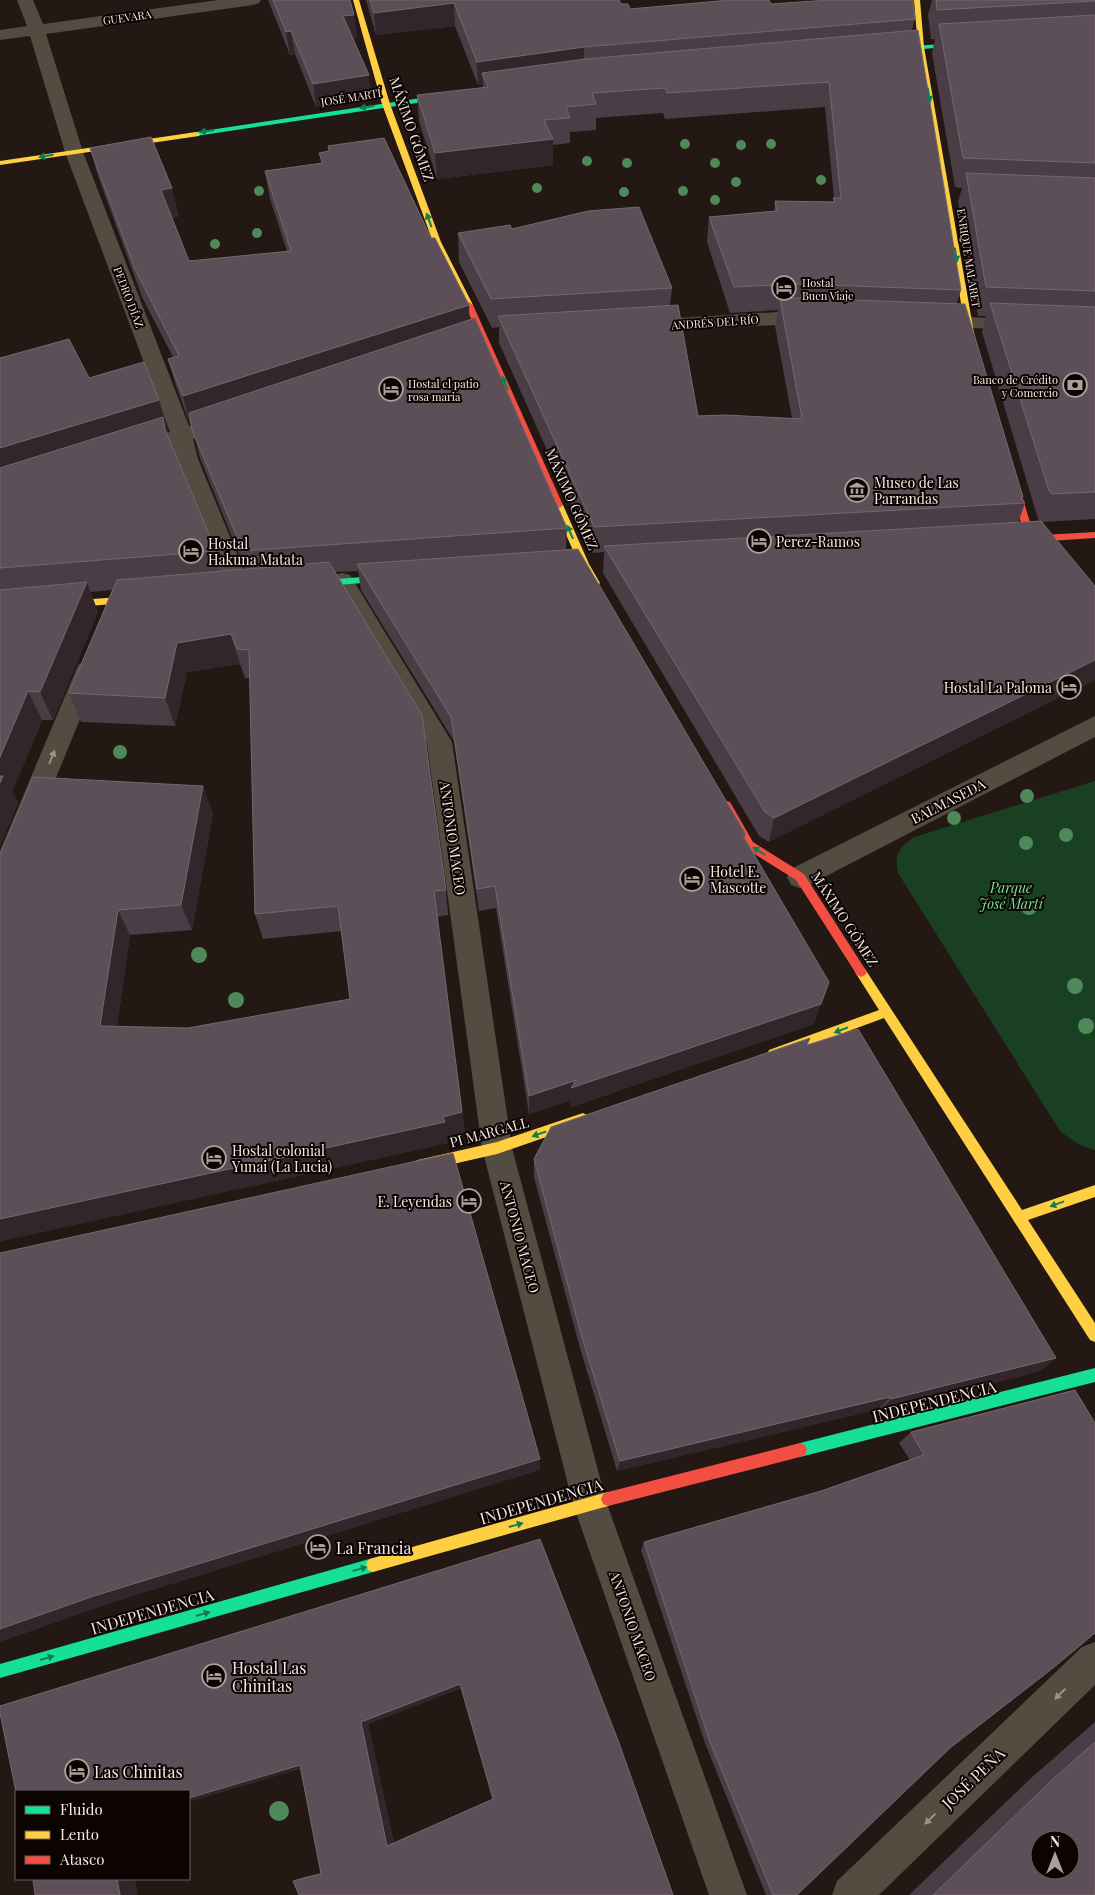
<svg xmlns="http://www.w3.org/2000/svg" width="1095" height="1895" viewBox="0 0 1095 1895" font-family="'Playfair Display',serif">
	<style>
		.green { fill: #194023 }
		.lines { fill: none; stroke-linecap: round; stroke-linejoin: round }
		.street { fill: #534c41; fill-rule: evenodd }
		.fast { fill: #16e098; fill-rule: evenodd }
		.slow { fill: #ffcf43; fill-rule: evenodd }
		.jam { fill: #f24e42; fill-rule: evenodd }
		.tree { fill: #4f8959 }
		.wall { fill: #4b3d46; fill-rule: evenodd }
		.shaded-wall { fill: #33262a }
		.building { fill: #5d4f57; stroke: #76676c; fill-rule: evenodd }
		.oneway { fill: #127d54 }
		.oneway2 { fill: #9d9289 }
		.labels { text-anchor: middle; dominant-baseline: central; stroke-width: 4; stroke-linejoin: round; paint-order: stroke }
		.far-street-label { font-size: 11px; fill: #f7e8e2; stroke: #0c0402 }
		.far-poi-label { font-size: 11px; fill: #f7e8e2; stroke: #0c0402; text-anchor: start }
		.street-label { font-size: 14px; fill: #f7e8e2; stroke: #0c0402 }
		.poi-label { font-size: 14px; fill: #f7e8e2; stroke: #0c0402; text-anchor: start }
		.park-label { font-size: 14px; font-style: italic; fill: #73e593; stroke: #0c0402 }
		.near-street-label { font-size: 16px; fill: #f7e8e2; stroke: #0c0402 }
		.near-poi-label { font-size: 16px; fill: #f7e8e2; stroke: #0c0402; text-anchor: start }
	</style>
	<rect width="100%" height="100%" fill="#231813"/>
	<path class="green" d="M1095,781V1150C1081,1147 1071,1140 1060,1131L898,873C894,855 899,847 914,837Z"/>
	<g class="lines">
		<g class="street">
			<path d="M17,0H33L43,24L218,0H261L259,3L253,5L46,34L83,152L189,426L227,414L234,416L238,421L234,426L193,439L198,459L252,590L248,596L240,598L232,596L228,590L176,459L173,445L135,457L127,455L124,450L127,445L170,432L65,152L30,36L0,40V30L27,26Z"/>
			<path d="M794,311L820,313L823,317L820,321L813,323L644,332L637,330L634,326L637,322L644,320Z"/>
			<path d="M941,316L1095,322V334L934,326L931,322L934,318Z"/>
			<path d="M342,573L350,575L452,742L512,1148L607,1504L747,1895H709L573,1504L482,1148L427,743L330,581L334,575Z"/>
			<path d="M88,661L97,664L100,670L13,883L9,891L0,894V851L76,670L79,664Z"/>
			<path d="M1095,716V737L809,885L800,888L791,885L787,877L791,869Z"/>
			<path d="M1095,1642V1685L879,1895H832L837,1881L1082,1647Z"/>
		</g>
		<g class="fast">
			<path d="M971,42L973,43V45L885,52L882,50L885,48Z"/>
			<path d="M454,93L458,95L457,97L196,136L192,134L196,132Z"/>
			<path d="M397,574L402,577L397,580L303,588L298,585L303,582Z"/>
			<path d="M1095,1368V1382L800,1457L795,1455L793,1450L795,1445L800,1443Z"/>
			<path d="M373,1558L378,1560L380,1565L378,1570L373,1572L0,1678V1664Z"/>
		</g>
		<g class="slow">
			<path d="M353,0H359L390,104L441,242L473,305L472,307H466L465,305L433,242L382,104Z"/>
			<path d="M914,0H920L924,47L975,339L971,342L967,339L918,47Z"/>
			<path d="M196,132L200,134L199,136L0,165V161Z"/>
			<path d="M558,502L563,505L589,564L600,583L598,585H592L579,564L553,505Z"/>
			<path d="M146,595L151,598L146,601L0,614V606Z"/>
			<path d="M861,967L865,969L1022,1210L1095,1185V1197L1028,1220L1095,1323V1342L1090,1340L884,1018L773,1059L769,1058L767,1054L769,1050L879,1010L855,972L857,969Z"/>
			<path d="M583,1113L587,1115L589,1119L587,1123L497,1154L418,1172L414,1170L412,1166L414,1162L418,1160L497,1142Z"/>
			<path d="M608,1492L613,1494L615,1499L613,1504L608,1506L373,1572L368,1570L366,1565L368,1560L373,1558Z"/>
		</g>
		<g class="jam">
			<path d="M469,302L473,305L563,505L561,507L558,508L553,505L465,305Z"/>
			<path d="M1012,473L1016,476L1030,522L1043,535L1095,532V538L1049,541L1095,590V599L1092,598L1038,542H1014V538L1033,536L1021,523L1008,476Z"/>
			<path d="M726,801L730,802L753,842L804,874L865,969L867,972L865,975L861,977L857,975L796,880L745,848L721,805Z"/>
			<path d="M800,1443L805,1445L807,1450L805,1455L800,1457L608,1506L603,1504L601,1499L603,1494L608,1492Z"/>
		</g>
	</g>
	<g class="tree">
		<circle cx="685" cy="144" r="5"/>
		<circle cx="771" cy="144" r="5"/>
		<circle cx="741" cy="145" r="5"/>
		<circle cx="587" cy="161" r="5"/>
		<circle cx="627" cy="163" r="5"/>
		<circle cx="715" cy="163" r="5"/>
		<circle cx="821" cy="180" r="5"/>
		<circle cx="736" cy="182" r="5"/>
		<circle cx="537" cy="188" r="5"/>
		<circle cx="259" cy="191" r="5"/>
		<circle cx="683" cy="191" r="5"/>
		<circle cx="624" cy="192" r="5"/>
		<circle cx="715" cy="200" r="5"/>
		<circle cx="257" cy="233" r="5"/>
		<circle cx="215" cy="244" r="5"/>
		<circle cx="120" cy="752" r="7"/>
		<circle cx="1027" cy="796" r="7"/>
		<circle cx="954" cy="818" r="7"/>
		<circle cx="1066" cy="835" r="7"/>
		<circle cx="1026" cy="843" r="7"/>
		<circle cx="1029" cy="907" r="8"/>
		<circle cx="199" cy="955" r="8"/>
		<circle cx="1075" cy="986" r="8"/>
		<circle cx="236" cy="1000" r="8"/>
		<circle cx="1086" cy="1026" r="8"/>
		<circle cx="279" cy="1811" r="10"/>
	</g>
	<g class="wall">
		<path d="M268,0H350L354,15L357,38H353L372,97L316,107L295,54L290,55Z"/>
		<path d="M366,0H619L621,4L630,9L771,4L915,19L912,30L961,290L957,303L1023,497L1022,499L1025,503L1018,523L1040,521L1038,519L982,332L986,316H978L958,202L962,188L955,187L932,53L935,39H931L928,15L932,0H1095V519L1042,522L769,842L759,836L603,573L604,552L593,553L499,343V327L492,328L459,262L458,233L512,229L672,288L670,305L698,416L792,418L775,326L778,310L730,313L707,242L709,217L774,211L775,201L833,202V198H834L825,107L665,119L663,113L596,118V130L570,132V143L553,145V165L437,179L419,121L417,95L483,88V84L478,85L455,26L376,35Z"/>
		<path d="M328,146L470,320L567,528L566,550L745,833L744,839L814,1024L571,1107V1100L529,1114L496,908L479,911L454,741L361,590L358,571L335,572L446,890L448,915L437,917L465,1133L447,1137L448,1143L0,1241V854L213,813L192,930L130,935L117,1026L188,1028L350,999L342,931L263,939L255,914L250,678H245L240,664L187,672L175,726L81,722L69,693L112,590L90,592L98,612L53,720H42L12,792L18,803L0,846V358L89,378L159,400L168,431H167L216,551L221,571L245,569L200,458L191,423L190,424L176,386L168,359L173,357L142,297L98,176L90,148L179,216L172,218L189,261L287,251L270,199L265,171L321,163L319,153L329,151Z"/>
		<path d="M807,1045L1056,1358L1040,1371L880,1412L879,1409L617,1471L580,1348L534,1177V1159Z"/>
		<path d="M1075,1390L950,1748L797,1895H766L705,1743L641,1550L644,1542L821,1491L910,1460L899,1443L911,1432Z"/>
		<path d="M540,1539L673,1895L293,1881L304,1877L321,1873L300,1768ZM461,1688L493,1799L394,1843L368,1724Z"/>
		<path d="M1095,1722V1895H909L1030,1779Z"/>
	</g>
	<g class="shaded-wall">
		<path d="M454,3L455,26L376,35L374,13Z"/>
		<path d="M354,15L357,38L345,39L343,16Z"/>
		<path d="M291,31L295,54L290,55L286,32Z"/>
		<path d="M584,47V70L482,73L483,84L478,85L477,62Z"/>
		<path d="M369,75L372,97L316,107L313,84Z"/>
		<path d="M553,139V165L437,179L435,153Z"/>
		<path d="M172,188L179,216L168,218L161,190Z"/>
		<path d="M469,305L470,333L190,424L183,396Z"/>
		<path d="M159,400L168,431L0,483V448Z"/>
		<path d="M87,582L98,612L53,720L40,692Z"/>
		<path d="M231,634L240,664L187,672L175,726L165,698L177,643Z"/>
		<path d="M1095,660V680L769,842L774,818Z"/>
		<path d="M28,691L42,720L12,792L18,803L0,846V757Z"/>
		<path d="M203,786L213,813L192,930L181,905Z"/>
		<path d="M434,891L465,1133L447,1137L448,1143L0,1241V1219L443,1117Z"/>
		<path d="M118,910L130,935L114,1049L100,1026Z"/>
		<path d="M821,1004L814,1024L571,1107V1100L529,1114V1096Z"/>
		<path d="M1056,1358L1040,1371L880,1412L891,1399Z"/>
		<path d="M890,1397L879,1409L617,1471L620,1461Z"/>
		<path d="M540,1459V1470L111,1603L0,1642V1629L94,1596Z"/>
		<path d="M460,1684L464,1687L368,1724L394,1843L387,1846L361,1722Z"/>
		<path d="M300,1765L310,1766L189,1802V1798Z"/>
		<path d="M117,1879H135L138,1895H120Z"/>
	</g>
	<g class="building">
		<path d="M273,0H350L354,15L343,16L369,75L313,84L291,31L286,32Z"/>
		<path d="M370,0H619L621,4H628L630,9L730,0H769L771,4L829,0H913L915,19L584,47L477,62L454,3L374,13Z"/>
		<path d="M936,0H1095V1L937,10Z"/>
		<path d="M1095,15V163L963,158L939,24Z"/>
		<path d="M918,30L961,290L798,284L734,287L709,217L777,211L775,201L835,202L833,198H841L829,82L667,93L665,88L592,93L596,104L566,107L570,118L544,120L553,139L435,153L417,95L488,87L482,73L585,59Z"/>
		<path d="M151,137L172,188L161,190L189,261L291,251L265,171L323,163L319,153L329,151L328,146L384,138L431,238H435L469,305L183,396L168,359L179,356L135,269L90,148Z"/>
		<path d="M966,173L1095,178V291L986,287Z"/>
		<path d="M639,207L672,288L491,299L458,233L510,225L512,229L588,211Z"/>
		<path d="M799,298L965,304L1023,497H1021L1025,503L594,527L498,316L678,305L698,416L726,415L802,419L780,299Z"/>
		<path d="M990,303L1095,307V492L1052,494L1049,491Z"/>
		<path d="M475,318L567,528L243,551L192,430L189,413Z"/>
		<path d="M69,339L89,378L144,362L159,400L0,448V358Z"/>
		<path d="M163,417L165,429L216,551L0,568V468Z"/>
		<path d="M1041,521L1095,586V660L774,818L765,812L604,546Z"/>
		<path d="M578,549L745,833L742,834L829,982L821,1004L571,1088L576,1080L529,1096L495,886L477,889L451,717L357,564Z"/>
		<path d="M329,562L422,715L446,890L434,891L462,1112L443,1117L445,1122L0,1219V854L33,777L203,786L181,905L118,910L100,1026L188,1028L350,999L338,906L255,914L249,650L237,649L231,634L177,643L165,698L69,693L117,580Z"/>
		<path d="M87,582L40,692L28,691L0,757V590Z"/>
		<path d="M0,776H3L0,783Z"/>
		<path d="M858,1029L1056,1358L891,1399L890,1397L620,1461L581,1334L534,1159L551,1127L810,1038L807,1045Z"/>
		<path d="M453,1153L540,1459L94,1596L0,1629V1253Z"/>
		<path d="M1075,1390L1095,1423V1633L1053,1668L950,1748L797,1895H773L710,1742L644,1542L821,1491L924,1455L911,1432Z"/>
		<path d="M540,1539L619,1743L673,1895H299L293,1881L321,1874L300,1765L189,1798V1791L16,1792L0,1713V1706ZM460,1684L493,1799L387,1846L361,1722Z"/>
		<path d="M1095,1742V1895H933L1053,1779ZM1040,1840H1070V1870H1040Z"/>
		<path d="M33,1879H117L120,1895H35Z"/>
	</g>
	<defs><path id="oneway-solid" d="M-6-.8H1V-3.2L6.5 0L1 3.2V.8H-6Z" transform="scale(1.25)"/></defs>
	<g class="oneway">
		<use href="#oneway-solid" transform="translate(929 95) rotate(80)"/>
		<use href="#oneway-solid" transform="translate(367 107) rotate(171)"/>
		<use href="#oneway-solid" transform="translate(207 131) rotate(171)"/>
		<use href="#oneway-solid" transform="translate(46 156) rotate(171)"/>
		<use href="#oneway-solid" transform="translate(429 220) rotate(-110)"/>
		<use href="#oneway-solid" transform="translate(956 255) rotate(81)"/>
		<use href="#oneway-solid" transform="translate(505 383) rotate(-114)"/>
		<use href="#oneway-solid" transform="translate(570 532) rotate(-114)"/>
		<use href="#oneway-solid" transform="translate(759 851) rotate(-148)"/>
		<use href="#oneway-solid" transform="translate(841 1030) rotate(159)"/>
		<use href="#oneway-solid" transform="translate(539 1134) rotate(161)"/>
		<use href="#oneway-solid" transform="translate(1057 1204) rotate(160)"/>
		<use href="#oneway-solid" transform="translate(516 1525) rotate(-16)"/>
		<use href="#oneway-solid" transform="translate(360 1569) rotate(-16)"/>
		<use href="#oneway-solid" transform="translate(203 1614) rotate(-16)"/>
		<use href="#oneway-solid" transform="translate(47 1658) rotate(-16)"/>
	</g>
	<g class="oneway2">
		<use href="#oneway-solid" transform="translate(52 757) rotate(-68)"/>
		<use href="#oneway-solid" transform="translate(1060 1694) rotate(136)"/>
		<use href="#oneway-solid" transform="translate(930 1819) rotate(136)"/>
	</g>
	<defs>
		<g id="hotel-ring" transform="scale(1.25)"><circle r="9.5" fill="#0c0402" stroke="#ad9f9a" stroke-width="1.5"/><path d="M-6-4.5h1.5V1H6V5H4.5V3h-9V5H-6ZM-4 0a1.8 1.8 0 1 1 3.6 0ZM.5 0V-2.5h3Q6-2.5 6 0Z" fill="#ad9f9a"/></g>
		<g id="bank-ring" transform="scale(1.25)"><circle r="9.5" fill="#0c0402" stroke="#ad9f9a" stroke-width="1.5"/><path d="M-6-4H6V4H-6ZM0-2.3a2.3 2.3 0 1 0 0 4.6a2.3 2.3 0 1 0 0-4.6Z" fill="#ad9f9a"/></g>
		<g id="museum-ring" transform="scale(1.25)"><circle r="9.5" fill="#0c0402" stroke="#ad9f9a" stroke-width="1.5"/><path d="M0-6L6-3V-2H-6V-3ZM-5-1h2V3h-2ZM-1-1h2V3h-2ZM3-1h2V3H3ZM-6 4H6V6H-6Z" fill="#ad9f9a"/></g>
	</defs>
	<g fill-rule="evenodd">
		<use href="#hotel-ring" x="784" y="288"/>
		<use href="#bank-ring" x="1075" y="385"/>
		<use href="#hotel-ring" x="391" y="389"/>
		<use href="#museum-ring" x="857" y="490"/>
		<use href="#hotel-ring" x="759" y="541"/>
		<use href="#hotel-ring" x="191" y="551"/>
		<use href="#hotel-ring" x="1069" y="687"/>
		<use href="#hotel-ring" x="692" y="879"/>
		<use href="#hotel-ring" x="214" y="1158"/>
		<use href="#hotel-ring" x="469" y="1201"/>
		<use href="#hotel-ring" x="318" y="1547"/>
		<use href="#hotel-ring" x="214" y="1676"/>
		<use href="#hotel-ring" x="77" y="1771"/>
	</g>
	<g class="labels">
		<g class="far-street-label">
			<text transform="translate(127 17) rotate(-8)">GUEVARA</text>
			<text transform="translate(351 97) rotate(-9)">JOSÉ MARTÍ</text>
			<text transform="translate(969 258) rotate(81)">ENRIQUE MALARET</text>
			<text transform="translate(129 297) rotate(69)">PEDRO DÍAZ</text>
			<text transform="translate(715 322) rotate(-4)">ANDRÉS DEL RÍO</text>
		</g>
		<g class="far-poi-label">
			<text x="802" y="282">Hostal<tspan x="802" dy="13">Buen Viaje</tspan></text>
			<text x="1058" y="379" text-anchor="end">Banco de Crédito<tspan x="1058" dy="13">y Comercio</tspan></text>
			<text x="408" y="383">Hostal el patio<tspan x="408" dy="13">rosa maria</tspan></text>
		</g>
		<g class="street-label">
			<text transform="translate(412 129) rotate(71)">MÁXIMO GÓMEZ</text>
			<text transform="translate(572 499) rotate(66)">MÁXIMO GÓMEZ</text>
			<text transform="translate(948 801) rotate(-27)">BALMASEDA</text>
			<text transform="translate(453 838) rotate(82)">ANTONIO MACEO</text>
			<text transform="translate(845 919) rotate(57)">MÁXIMO GÓMEZ</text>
			<text transform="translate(489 1132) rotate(-15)">PI MARGALL</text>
			<text transform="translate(520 1237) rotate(75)">ANTONIO MACEO</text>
			<text transform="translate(633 1626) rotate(71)">ANTONIO MACEO</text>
		</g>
		<g class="poi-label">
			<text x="874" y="482">Museo de Las<tspan x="874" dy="16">Parrandas</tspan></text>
			<text x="776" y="541">Perez-Ramos</text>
			<text x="208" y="543">Hostal<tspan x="208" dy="16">Hakuna Matata</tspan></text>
			<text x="1052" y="687" text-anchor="end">Hostal La Paloma</text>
			<text x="710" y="871">Hotel E.<tspan x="710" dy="16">Mascotte</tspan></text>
			<text x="232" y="1150">Hostal colonial<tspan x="232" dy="16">Yunai (La Lucia)</tspan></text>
			<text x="452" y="1201" text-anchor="end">E. Leyendas</text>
		</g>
		<g class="park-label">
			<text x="1011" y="887">Parque<tspan x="1011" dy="16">José Martí</tspan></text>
		</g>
		<g class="near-street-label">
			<text transform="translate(934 1401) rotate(-14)">INDEPENDENCIA</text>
			<text transform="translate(541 1501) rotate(-16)">INDEPENDENCIA</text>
			<text transform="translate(152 1611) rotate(-16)">INDEPENDENCIA</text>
			<text transform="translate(973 1778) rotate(-44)">JOSÉ PEÑA</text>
		</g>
		<g class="near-poi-label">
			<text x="336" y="1547">La Francia</text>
			<text x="232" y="1667">Hostal Las<tspan x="232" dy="18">Chinitas</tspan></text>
			<text x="94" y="1771">Las Chinitas</text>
		</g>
	</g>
	<rect x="15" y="1790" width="175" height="90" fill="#0c0402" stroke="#6a5f5c"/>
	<rect x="25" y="1806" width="25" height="8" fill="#16e098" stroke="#6a5f5c"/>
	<text x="60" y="1815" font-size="15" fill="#f7e8e2">Fluido</text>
	<rect x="25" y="1831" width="25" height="8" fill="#ffcf43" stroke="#6a5f5c"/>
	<text x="60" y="1840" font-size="15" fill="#f7e8e2">Lento</text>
	<rect x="25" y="1856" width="25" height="8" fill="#f24e42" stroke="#6a5f5c"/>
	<text x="60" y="1865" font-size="15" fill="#f7e8e2">Atasco</text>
	<g transform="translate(1055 1855)"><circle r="24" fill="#0c0402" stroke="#6a5f5c"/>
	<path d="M0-4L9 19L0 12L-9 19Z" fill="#ad9f9a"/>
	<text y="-8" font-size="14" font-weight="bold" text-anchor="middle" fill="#f7e8e2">N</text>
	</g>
</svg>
